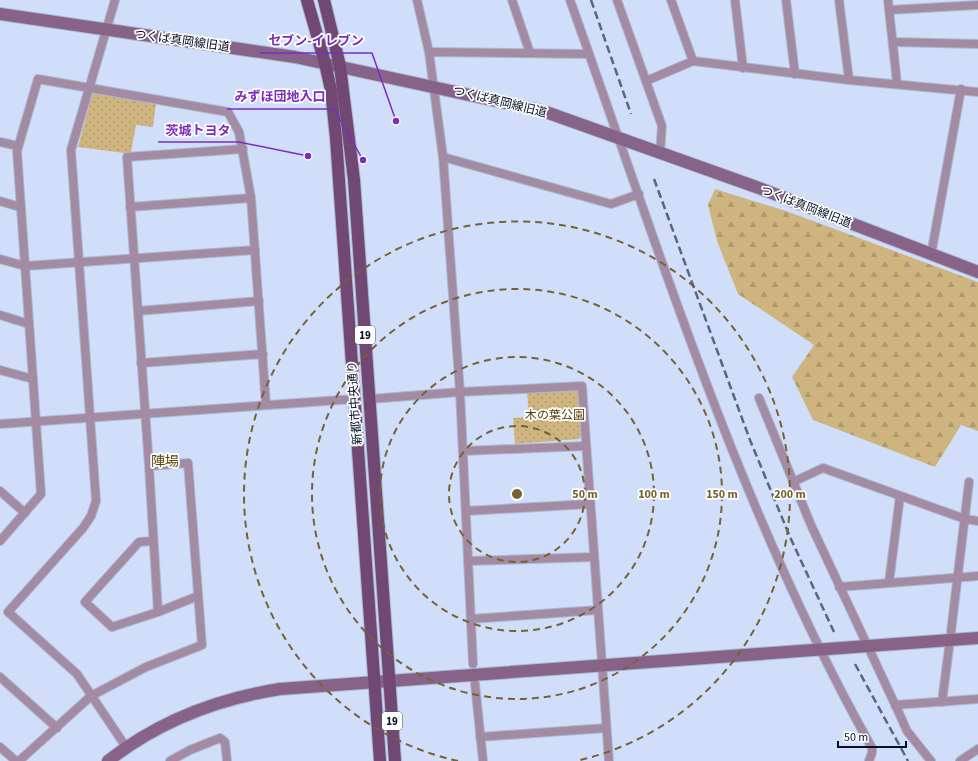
<svg xmlns="http://www.w3.org/2000/svg" width="978" height="761" viewBox="0 0 978 761" font-family="'Source Sans 3','Noto Sans JP',sans-serif">
	<style>
		.forest { fill: url(#forest-firs) }
		.park { fill: url(#park-dots) }
		.lines { fill: none; stroke-linecap: round; stroke-linejoin: round }
		.street-casing { stroke: #abb9d4; stroke-width: 10 }
		.secondary-casing { stroke: #abb9d4; stroke-width: 14 }
		.primary-casing { stroke: #abb9d4; stroke-width: 14 }
		.street { stroke: #a48ba4; stroke-width: 8 }
		.secondary { stroke: #876388; stroke-width: 12 }
		.primary { stroke: #714773; stroke-width: 12 }
		.rail { stroke: #5a657f; stroke-width: 2.5; stroke-dasharray: 8 4; stroke-linecap: butt }
		.ring { fill: none; stroke: #786232; stroke-width: 2; stroke-dasharray: 7 5 }
		.labels { text-anchor: middle; dominant-baseline: central; stroke-width: 3.5; stroke-linejoin: round; paint-order: stroke }
		.shield { fill: #fefefe; stroke: #505667; stroke-width: 1 }
		.shield-label { font-size: 11px; font-weight: bold; fill: #050e26 }
		.street-label { font-size: 12px; fill: #050e26; stroke: #fefefe }
		.park-label { font-size: 12px; fill: #56410d; stroke: #fefefe }
		.quarter-label { font-size: 14px; fill: #5e4608; stroke: #fefefe }
		.centre { fill: #786232; stroke: #fefefe; stroke-width: 2 }
		.ring-label { font-size: 12px; text-anchor: middle; font-weight: bold; fill: #786232; stroke: #fefefe; stroke-width: 3.5; stroke-linejoin: round; paint-order: stroke }
		.leader { fill: none; stroke: #7b2cbf; stroke-width: 1.5 }
		.callout-dot { fill: #7b2cbf; stroke: #fefefe; stroke-width: 1.5 }
		.callout-label { font-size: 13px; text-anchor: middle; font-weight: bold; fill: #7b2cbf; stroke: #fefefe; stroke-width: 3.5; stroke-linejoin: round; paint-order: stroke }
	</style>
	<defs>
		<pattern id="forest-firs" width="22" height="20" patternUnits="userSpaceOnUse"><rect width="22" height="20" fill="#ceb57f"/><path d="M5 1l3.5 6h-7zM16 11l3.5 6h-7z" fill="#af9a6e"/></pattern>
		<pattern id="park-dots" width="8" height="8" patternUnits="userSpaceOnUse"><rect width="8" height="8" fill="#ceb57f"/><path d="M2 2h.1M6 6h.1" fill="none" stroke="#af9a6e" stroke-width="1.8" stroke-linecap="round"/></pattern>
	</defs>
	<rect width="100%" height="100%" fill="#d0defa"/>
	<path class="forest" d="M715,189L786,211L978,282V431L961,425L935,467L813,420L792,377L814,345L738,294L717,241L708,205Z"/>
	<g class="park">
		<path d="M97,93L156,103L153,127L136,125L131,152L124,153L78,147L92,95Z"/>
		<path d="M576,388L579,392L582,436L579,439L515,444L513,418L529,417L527,392Z"/>
	</g>
	<g class="lines">
		<g class="street-casing">
			<g id="street">
				<path d="M115,0L71,150L96,501L91,516L83,528L8,612L77,674L126,747"/>
				<path d="M417,0L429,52"/>
				<path d="M512,0L530,53"/>
				<path d="M570,0C660,252 740,513 872,748V753L869,761"/>
				<path d="M617,0L662,126L660,153"/>
				<path d="M671,0L693,61"/>
				<path d="M735,0L743,68"/>
				<path d="M786,0L795,74"/>
				<path d="M839,0L849,80"/>
				<path d="M888,0L897,83"/>
				<path d="M889,10L978,5"/>
				<path d="M893,42L978,44"/>
				<path d="M589,54L429,52L443,157L460,392L582,386L609,761"/>
				<path d="M646,81L693,61L849,80L978,92"/>
				<path d="M0,142L18,146"/>
				<path d="M443,157L611,204L639,194"/>
				<path d="M0,201L20,207"/>
				<path d="M130,207L251,198"/>
				<path d="M931,255L961,89"/>
				<path d="M0,259L25,266L255,250"/>
				<path d="M138,311L259,301"/>
				<path d="M0,315L29,324"/>
				<path d="M141,363L263,354"/>
				<path d="M0,370L33,379"/>
				<path d="M759,398L811,525L899,713L907,731L931,761"/>
				<path d="M370,399L460,392L473,664"/>
				<path d="M0,424L355,399"/>
				<path d="M463,451L586,446"/>
				<path d="M793,482L823,468L965,519L978,521"/>
				<path d="M0,491L25,513"/>
				<path d="M466,511L590,504"/>
				<path d="M0,541L41,494L17,151L38,79L228,112L239,132L251,198L266,405"/>
				<path d="M153,541L139,542L85,602L112,627L158,612L198,596"/>
				<path d="M468,561L594,557"/>
				<path d="M889,583L900,496"/>
				<path d="M839,587L978,576"/>
				<path d="M158,612L149,466L127,157L243,149"/>
				<path d="M471,619L598,610"/>
				<path d="M951,632L969,482"/>
				<path d="M0,677L57,728"/>
				<path d="M475,684L483,761"/>
				<path d="M942,702L949,648"/>
				<path d="M895,705L978,699"/>
				<path d="M480,737L606,728"/>
				<path d="M0,747L16,761"/>
				<path d="M19,761L91,696L146,667L202,645L188,463L149,466"/>
				<path d="M170,761L190,750L220,738L225,742L227,761"/>
				<path d="M960,761L978,749"/>
			</g>
		</g>
		<g class="secondary-casing">
			<g id="secondary">
				<path d="M0,14L295,57L543,111L759,188L978,272"/>
				<path d="M108,761C159,721 217,699 280,689L978,638"/>
			</g>
		</g>
		<g class="primary-casing">
			<g id="primary">
				<path d="M307,0L325,63L331,90L336,138L380,761"/>
				<path d="M324,0L340,66L354,180L395,761"/>
			</g>
		</g>
		<use href="#street" class="street"/>
		<use href="#secondary" class="secondary"/>
		<use href="#primary" class="primary"/>
		<g class="rail">
			<path d="M591,0L631,114"/>
			<path d="M654,179L750,440L790,537L834,632"/>
			<path d="M855,664L908,761"/>
		</g>
	</g>
	<g class="ring">
		<circle cx="517" cy="494" r="68"/>
		<circle cx="517" cy="494" r="137"/>
		<circle cx="517" cy="494" r="205"/>
		<path d="M458 761A273 273 0 1 1 576 761"/>
	</g>
	<g class="labels">
		<g class="shield">
			<rect x="355" y="326" width="20" height="18" rx="3"/>
			<rect x="382" y="712" width="20" height="18" rx="3"/>
		</g>
		<g class="shield-label">
			<text x="365" y="335">19</text>
			<text x="392" y="721">19</text>
		</g>
		<g class="street-label">
			<text transform="translate(182 41) rotate(8)">つくば真岡線旧道</text>
			<text transform="translate(500 102) rotate(14)">つくば真岡線旧道</text>
			<text transform="translate(806 207) rotate(21)">つくば真岡線旧道</text>
			<text transform="translate(355 403) rotate(-94)">新都市中央通り</text>
		</g>
		<g class="park-label">
			<text x="555" y="415">木の葉公園</text>
		</g>
		<g class="quarter-label">
			<text x="165" y="462">陣場</text>
		</g>
	</g>
	<circle cx="517" cy="494" r="6" class="centre"/>
	<g class="ring-label">
		<text x="585" y="498">50 m</text>
		<text x="654" y="498">100 m</text>
		<text x="722" y="498">150 m</text>
		<text x="790" y="498">200 m</text>
	</g>
	<path class="leader" d="M396 121L372 53H260M363 160L334 109H227M308 156L239 142H158"/>
	<g class="callout-dot">
		<circle cx="396" cy="121" r="4"/>
		<circle cx="363" cy="160" r="4"/>
		<circle cx="308" cy="156" r="4"/>
	</g>
	<g class="callout-label">
		<text x="316" y="45">セブン-イレブン</text>
		<text x="280" y="101">みずほ団地入口</text>
		<text x="198" y="135">茨城トヨタ</text>
	</g>
	<path d="M838 741v6h68v-6" fill="none" stroke="#050e26" stroke-width="2"/>
	<text x="844" y="741" font-size="12" fill="#050e26" stroke="#fefefe" stroke-width="3" paint-order="stroke">50 m</text>
</svg>
